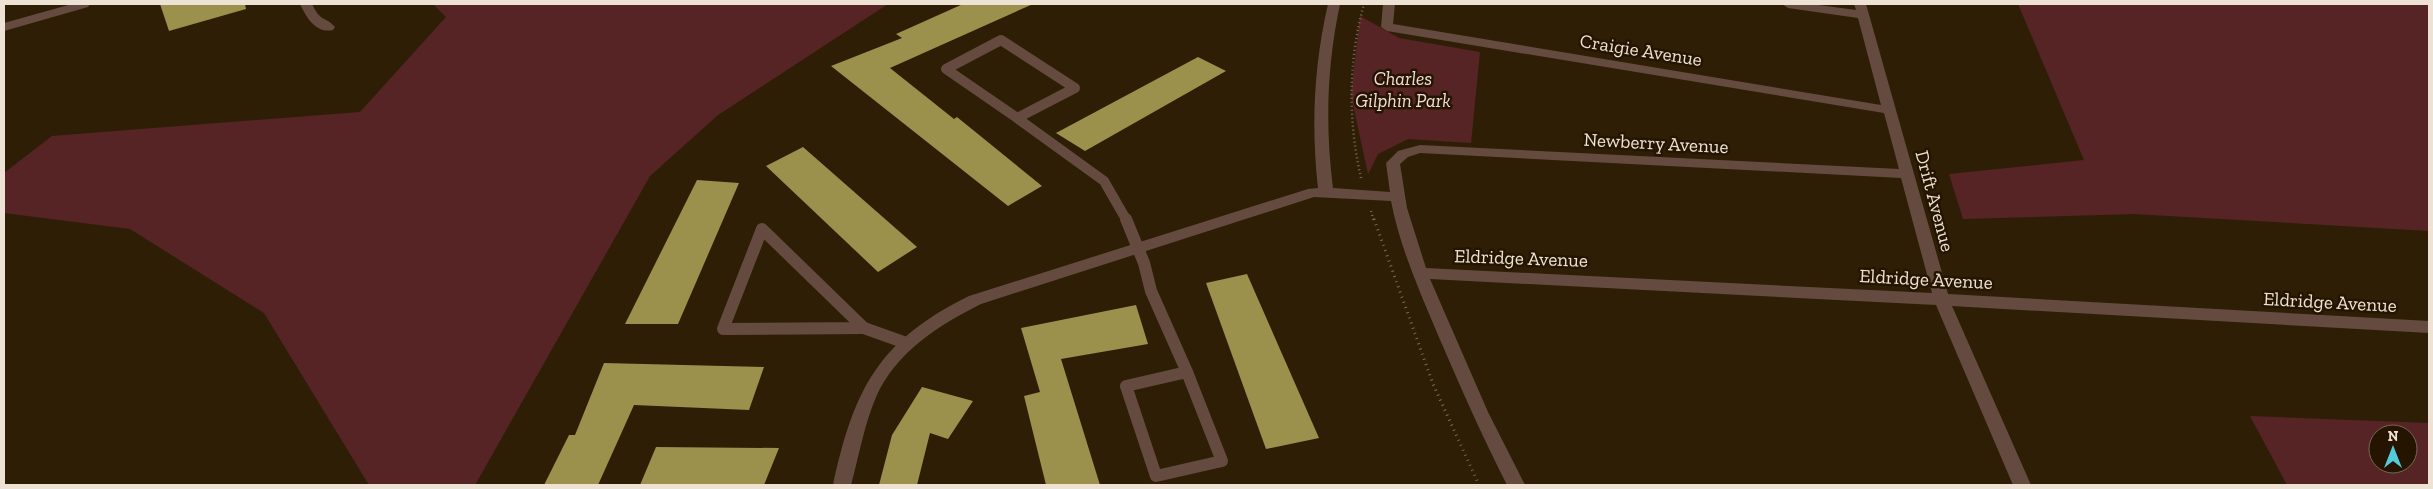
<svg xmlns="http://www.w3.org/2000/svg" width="2433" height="489" viewBox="0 0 2433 489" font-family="'Zilla Slab',serif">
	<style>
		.green { fill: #572426; fill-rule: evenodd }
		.building { fill: #9b904c }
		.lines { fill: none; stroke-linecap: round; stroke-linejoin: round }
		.path-far1 { stroke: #7a6b56; stroke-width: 2.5; stroke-dasharray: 1 3; stroke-linecap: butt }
		.path { stroke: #7a6b56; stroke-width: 3; stroke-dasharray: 1 4.5; stroke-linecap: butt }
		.lane-far1 { stroke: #654b3f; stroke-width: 10 }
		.lane { stroke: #654b3f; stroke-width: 12 }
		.street { fill: #654b3f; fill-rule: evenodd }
		.labels { text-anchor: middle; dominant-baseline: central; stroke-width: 5; stroke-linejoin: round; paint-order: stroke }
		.street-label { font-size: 19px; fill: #ede2d3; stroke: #251500 }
		.park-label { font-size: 19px; font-style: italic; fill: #f2dddc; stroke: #251500 }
	</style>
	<rect width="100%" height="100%" fill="#2f1e06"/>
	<g class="green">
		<path d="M433,4H888L718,115L650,176L475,485H369L264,313L130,229L4,213V173L52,136L360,112L446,17Z"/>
		<path d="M2018,4H2429V231L2134,214L1963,219L1949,174L2084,160Z"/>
		<path d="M1360,16L1399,38L1480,52L1471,143L1408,139L1378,154L1368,174L1351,95Z"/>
		<path d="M2250,416L2429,423V485H2287ZM2378,434H2408V464H2378Z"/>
	</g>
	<g class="building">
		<path d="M160,4H245L246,9L169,31Z"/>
		<path d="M963,4H1033L890,68L954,119L957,117L1042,186L1008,206L831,66L902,38L896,34Z"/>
		<path d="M1198,57L1226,71L1085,151L1056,133Z"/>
		<path d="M803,147L917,247L878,272L766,166Z"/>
		<path d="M697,180L739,183L678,324H625Z"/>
		<path d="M1247,274L1319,438L1266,449L1206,283Z"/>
		<path d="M1136,305L1148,344L1061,359L1100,485H1046L1024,396L1040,392L1021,328Z"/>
		<path d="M604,363L764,367L749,410L634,405L598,485H544L569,435H575Z"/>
		<path d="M922,387L973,401L948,439L930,433L917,485H879L892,435Z"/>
		<path d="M656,447L779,448L764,485H640Z"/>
	</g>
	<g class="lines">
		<g class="path-far1">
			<path d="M1361,178C1348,121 1348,61 1364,4"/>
			<path d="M1371,211L1374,221"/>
		</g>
		<path class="path" d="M1374,219L1433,384L1479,485"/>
		<g class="lane-far1">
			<path d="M1001,40L1075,88L1017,118L946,69Z"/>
			<path d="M1017,118L1104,181L1127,221"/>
		</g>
		<g class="lane">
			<path d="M1126,219L1144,263L1151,291L1187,372"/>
			<path d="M762,229L864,328L723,329Z"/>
			<path d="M864,328L906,343"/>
			<path d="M1187,372L1222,461L1156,476L1126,386Z"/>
		</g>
		<g class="street">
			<path d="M72,4H90L88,7L4,31V23Z"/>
			<path d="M300,4H312C321,23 324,15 335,27L333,30C316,34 306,17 300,4Z"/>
			<path d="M1328,4H1340C1327,65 1325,126 1333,188L1390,192L1386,163L1398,151L1420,145L1899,169L1884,113L1387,31L1381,27L1383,4H1395L1393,24L1881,105L1858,18L1788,8L1782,4H1811L1856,10L1854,4H1866L1948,294L2429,321V333L1952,306L2031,485H2013L1936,305L1430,279L1488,412L1525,485H1507C1482,436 1460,386 1438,335C1420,292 1400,248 1391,201L1314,197L981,304C939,325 896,352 876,397C864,425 859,456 851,485H833C854,389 878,341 969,296L1308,189L1318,188C1311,126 1314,65 1328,4ZM1420,153L1901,178L1932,293L1426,268L1407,208L1400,164L1408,157Z"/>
		</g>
	</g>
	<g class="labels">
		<g class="street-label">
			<text transform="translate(1641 50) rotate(9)">Craigie Avenue</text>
			<text transform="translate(1656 143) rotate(3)">Newberry Avenue</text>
			<text transform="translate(1935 201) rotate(75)">Drift Avenue</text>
			<text transform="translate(1521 258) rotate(2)">Eldridge Avenue</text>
			<text transform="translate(1926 279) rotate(3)">Eldridge Avenue</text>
			<text transform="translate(2330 302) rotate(3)">Eldridge Avenue</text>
		</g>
		<g class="park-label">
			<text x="1403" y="78">Charles<tspan x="1403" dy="22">Gilphin Park</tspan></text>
		</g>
	</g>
	<rect width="2433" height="489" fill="none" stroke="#ede2d3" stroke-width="10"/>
	<g transform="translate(2393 449)"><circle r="24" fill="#251500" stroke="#756754"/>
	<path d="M0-4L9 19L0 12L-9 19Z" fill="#53cbda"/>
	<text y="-8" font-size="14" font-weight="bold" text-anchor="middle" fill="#ede2d3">N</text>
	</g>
</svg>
